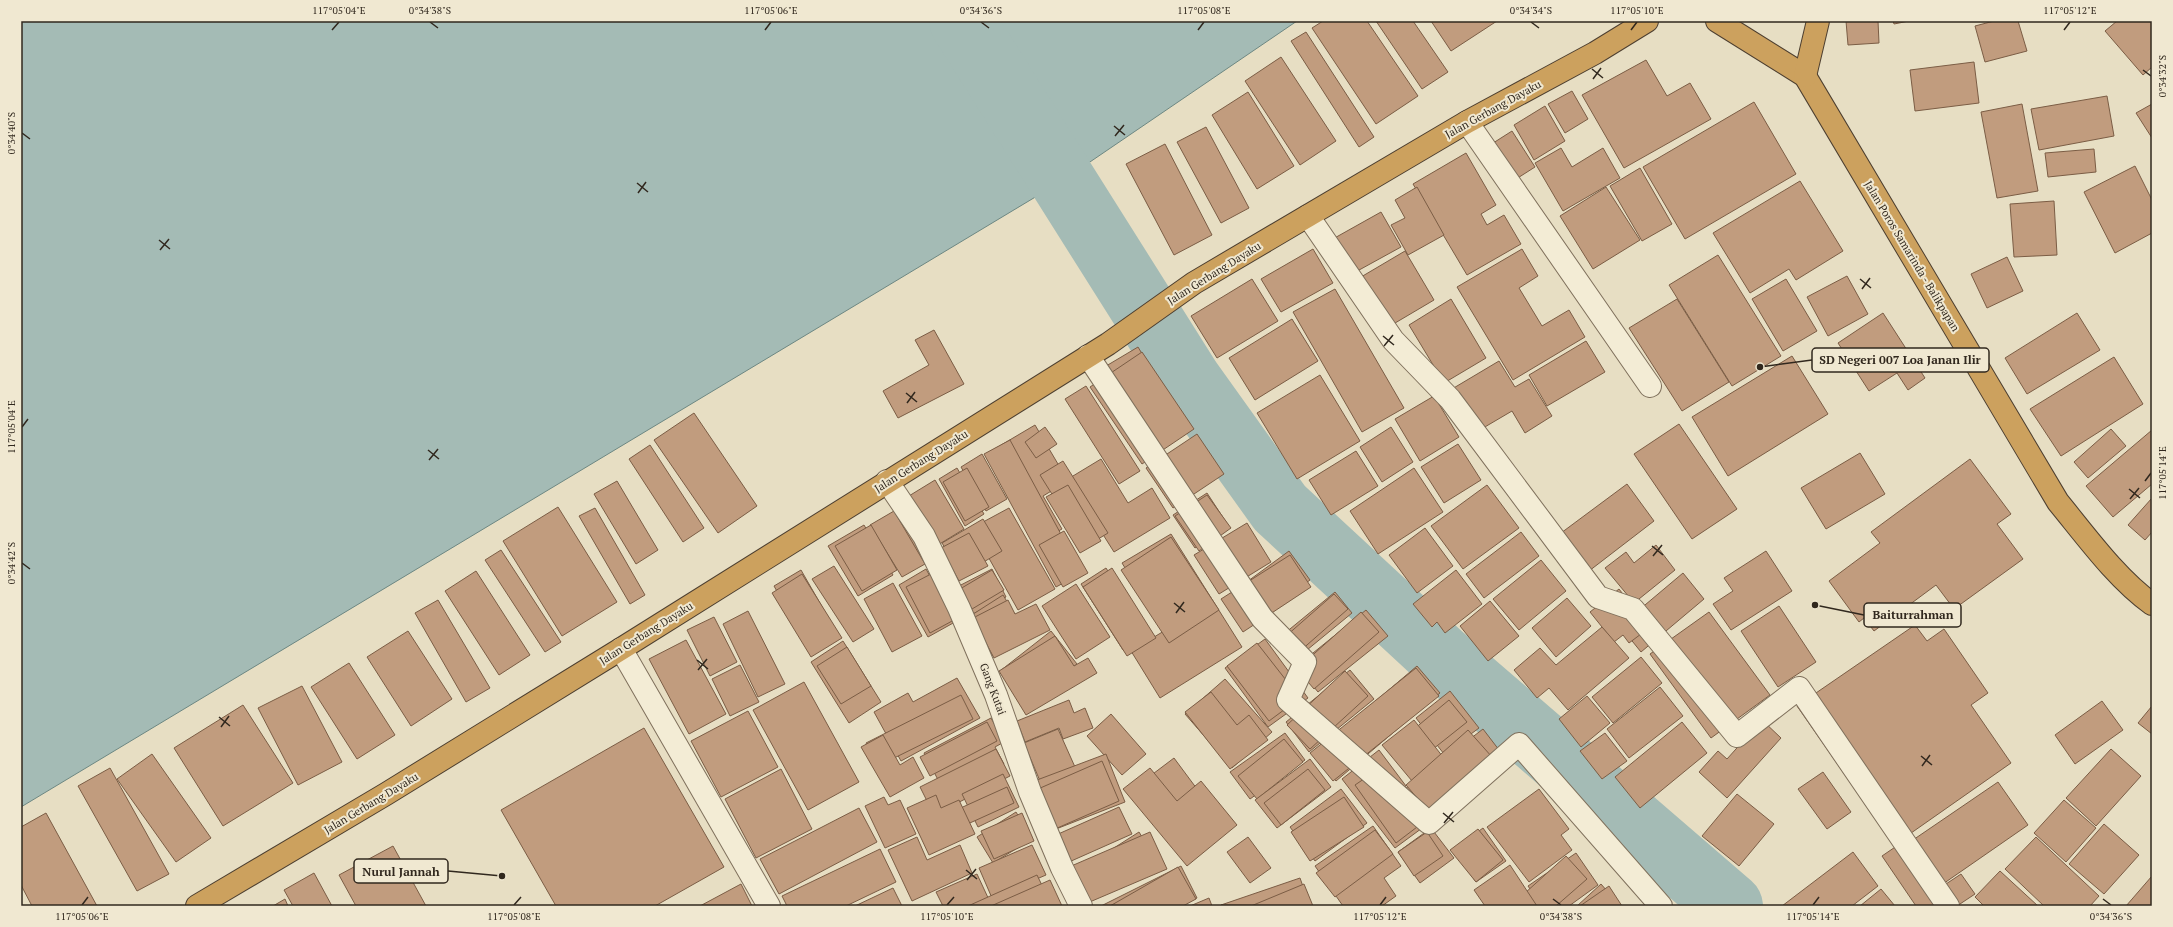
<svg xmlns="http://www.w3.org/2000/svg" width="2173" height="927" viewBox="0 0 2173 927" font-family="'PT Serif',serif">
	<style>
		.water { fill: #a4bbb5; stroke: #6d8782 }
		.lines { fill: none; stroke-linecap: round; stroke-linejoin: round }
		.river { stroke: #a4bbb5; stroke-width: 66 }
		.building { fill: #c19c7e; stroke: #7b5d45 }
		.street-casing { stroke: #7f705c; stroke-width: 24 }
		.highway-casing { stroke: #4d3f30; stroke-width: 24 }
		.street { stroke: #f3ecd5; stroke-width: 22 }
		.highway { stroke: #cca15e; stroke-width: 22 }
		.ticks { fill: none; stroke: #31281e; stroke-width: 1.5 }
		.labels { text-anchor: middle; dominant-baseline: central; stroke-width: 4; stroke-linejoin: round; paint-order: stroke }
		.street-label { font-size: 11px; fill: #31281e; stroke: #f0e8d1 }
		.leader { fill: none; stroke: #31281e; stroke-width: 1.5 }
		.callout-dot { fill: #31281e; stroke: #f0e8d1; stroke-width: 1.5 }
		.callout { fill: #f0e8d1; stroke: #31281e; stroke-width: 1.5 }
		.callout-label { font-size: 12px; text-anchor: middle; font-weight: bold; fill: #31281e }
		.neatline { fill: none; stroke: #31281e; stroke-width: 1.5 }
		.ticks-label { font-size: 10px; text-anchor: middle; fill: #31281e }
	</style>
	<rect width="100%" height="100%" fill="#e7dec3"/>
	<path class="water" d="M21,21H1297L1062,181L21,807Z"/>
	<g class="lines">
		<path class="river" d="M962,21L1189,381L1280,508L1440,656L1730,906"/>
	</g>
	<g class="building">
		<path d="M1323,21H1367L1418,96L1376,124L1312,28Z"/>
		<path d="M1376,21H1413L1448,72L1422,89Z"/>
		<path d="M1431,21H1497L1451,51Z"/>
		<path d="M1846,21H1878L1879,43L1848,45Z"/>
		<path d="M1893,21H1909L1894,24Z"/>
		<path d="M1994,21H2018L2027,51L1985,62L1975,26Z"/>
		<path d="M2117,21H2152V67L2143,75L2105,31Z"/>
		<path d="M1306,32L1374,137L1359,147L1291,41Z"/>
		<path d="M1281,57L1336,141L1300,165L1245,81Z"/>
		<path d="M1646,60L1667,96L1690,83L1711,119L1624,168L1582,95Z"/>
		<path d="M1974,62L1979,103L1915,111L1910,70Z"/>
		<path d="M1572,91L1588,119L1565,133L1548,104Z"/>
		<path d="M1248,92L1294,166L1257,189L1212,115Z"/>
		<path d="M2107,96L2114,136L2039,150L2031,109Z"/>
		<path d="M1754,102L1796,174L1685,239L1643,167Z"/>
		<path d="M2022,104L2038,191L1997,198L1981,112Z"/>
		<path d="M2152,104V138L2136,113Z"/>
		<path d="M1545,106L1565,141L1534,160L1514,125Z"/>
		<path d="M1206,127L1249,208L1221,223L1177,142Z"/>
		<path d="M1512,131L1535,167L1513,181L1490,145Z"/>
		<path d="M1165,144L1212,235L1174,255L1126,164Z"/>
		<path d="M1561,148L1572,167L1603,148L1620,178L1563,211L1535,163Z"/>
		<path d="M2094,149L2096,172L2048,177L2045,153Z"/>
		<path d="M1466,153L1496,205L1481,214L1487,225L1504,215L1521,244L1467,275L1413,184Z"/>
		<path d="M2135,166L2152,200V233L2115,253L2084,192Z"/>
		<path d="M1640,168L1672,224L1642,241L1610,186Z"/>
		<path d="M1800,181L1843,251L1796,280L1789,269L1750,293L1713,233Z"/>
		<path d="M1417,187L1444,235L1408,255L1391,225L1405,218L1395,200Z"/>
		<path d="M1606,187L1640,240L1593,269L1560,216Z"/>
		<path d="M2054,201L2057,255L2014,257L2010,204Z"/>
		<path d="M1381,212L1401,247L1350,275L1331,240Z"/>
		<path d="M1313,249L1333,283L1281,312L1261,279Z"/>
		<path d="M1522,249L1538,276L1519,288L1542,326L1569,310L1585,337L1513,380L1457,287Z"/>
		<path d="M1405,251L1434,300L1390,326L1361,277Z"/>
		<path d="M1718,255L1781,356L1732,386L1669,285Z"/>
		<path d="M2007,257L2023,291L1987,308L1971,274Z"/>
		<path d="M1847,276L1868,314L1828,336L1807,297Z"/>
		<path d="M1252,279L1278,321L1217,358L1191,316Z"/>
		<path d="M1786,279L1817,331L1783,351L1752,299Z"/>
		<path d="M1335,289L1404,408L1362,432L1293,312Z"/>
		<path d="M1451,299L1486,358L1444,383L1409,325Z"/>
		<path d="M1677,299L1729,382L1682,411L1629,328Z"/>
		<path d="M1883,313L1925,378L1908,390L1897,373L1869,391L1838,343Z"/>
		<path d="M2077,313L2100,350L2027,394L2005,358Z"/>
		<path d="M1292,319L1318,361L1255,400L1229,358Z"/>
		<path d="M934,330L964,384L898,418L883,391L929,365L915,340Z"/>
		<path d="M1586,341L1605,372L1547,406L1529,375Z"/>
		<path d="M1138,347L1189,432L1141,460L1091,375Z"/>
		<path d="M1142,352L1194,429L1142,464L1090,387Z"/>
		<path d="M1792,356L1828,414L1728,476L1692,417Z"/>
		<path d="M2114,357L2143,404L2061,456L2030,409Z"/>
		<path d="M1499,361L1515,387L1529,379L1552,416L1525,433L1512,411L1478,431L1452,389Z"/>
		<path d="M1320,375L1360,441L1297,479L1257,413Z"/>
		<path d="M1086,386L1140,471L1119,484L1065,399Z"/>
		<path d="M1434,396L1459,437L1420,461L1395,419Z"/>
		<path d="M694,413L757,506L718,533L654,440Z"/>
		<path d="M1679,424L1737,509L1692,539L1634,454Z"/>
		<path d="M1035,425L1068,481L1043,496L1062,529L1037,543L986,454Z"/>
		<path d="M1045,427L1057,444L1036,458L1025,442Z"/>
		<path d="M1391,427L1413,462L1382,482L1360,447Z"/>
		<path d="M2111,429L2126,446L2088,478L2074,462Z"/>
		<path d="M2152,430V484L2113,517L2086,486Z"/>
		<path d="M1197,434L1224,474L1173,508L1146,468Z"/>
		<path d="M1010,440L1082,573L1056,587L984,454Z"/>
		<path d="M1458,444L1481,480L1444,503L1421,467Z"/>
		<path d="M650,445L704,528L683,542L629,459Z"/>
		<path d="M1356,451L1378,486L1331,515L1309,480Z"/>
		<path d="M1860,453L1885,494L1826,529L1801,488Z"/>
		<path d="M982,454L1007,499L986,511L961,467Z"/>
		<path d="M1101,459L1128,503L1152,488L1170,518L1114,552L1068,479Z"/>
		<path d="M1970,459L2011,514L1997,524L2023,559L1954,609L1936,585L1874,631L1864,618L1859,622L1829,581L1880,543L1871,532Z"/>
		<path d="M1063,461L1108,533L1085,547L1040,475Z"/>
		<path d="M957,468L984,514L965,526L939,479Z"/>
		<path d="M967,468L989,507L965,521L943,482Z"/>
		<path d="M1414,468L1443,512L1378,554L1350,511Z"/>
		<path d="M935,480L964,529L933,548L904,499Z"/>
		<path d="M617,481L658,550L636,564L594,494Z"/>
		<path d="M1627,484L1654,521L1589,571L1561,533Z"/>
		<path d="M1068,485L1101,541L1080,553L1046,497Z"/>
		<path d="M1487,485L1519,528L1463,569L1431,526Z"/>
		<path d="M1207,493L1228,525L1195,548L1173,515Z"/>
		<path d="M1207,495L1231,528L1199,551L1175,516Z"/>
		<path d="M2152,498V532L2145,540L2128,525Z"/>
		<path d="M558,507L617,602L562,636L503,541Z"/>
		<path d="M595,508L645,595L630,604L579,516Z"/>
		<path d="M1009,508L1055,589L1018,610L972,528Z"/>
		<path d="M899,510L925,563L906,572L880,520Z"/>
		<path d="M894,511L925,564L902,577L870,525Z"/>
		<path d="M983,519L1002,551L962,575L942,543Z"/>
		<path d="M1247,523L1271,562L1219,594L1194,555Z"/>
		<path d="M864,525L893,575L858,596L828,546Z"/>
		<path d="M871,525L897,570L862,591L835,546Z"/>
		<path d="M1425,528L1453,566L1417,593L1389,555Z"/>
		<path d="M1064,531L1088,573L1063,587L1039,545Z"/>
		<path d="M1521,532L1539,556L1484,598L1466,574Z"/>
		<path d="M969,533L988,566L959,581L941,548Z"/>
		<path d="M1171,534L1242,647L1160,698L1131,651L1164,631L1122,563Z"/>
		<path d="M1171,537L1219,610L1169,643L1121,570Z"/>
		<path d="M1656,545L1675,570L1634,603L1605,568L1626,552L1634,563Z"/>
		<path d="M501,550L561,642L545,652L485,560Z"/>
		<path d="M1289,551L1310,580L1251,625L1229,595Z"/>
		<path d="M1766,551L1792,591L1731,630L1713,604L1733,591L1724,578Z"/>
		<path d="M1290,555L1311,587L1243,632L1221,599Z"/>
		<path d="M1541,560L1566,591L1519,630L1493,599Z"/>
		<path d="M834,566L874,629L853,642L812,579Z"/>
		<path d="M1106,568L1148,634L1123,650L1081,584Z"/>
		<path d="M1112,568L1156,638L1127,656L1083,587Z"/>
		<path d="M926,569L955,622L928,637L899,585Z"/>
		<path d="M992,569L1006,597L969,616L955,588Z"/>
		<path d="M801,570L840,638L812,654L774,586Z"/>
		<path d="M992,570L1004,590L972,609L960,589Z"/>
		<path d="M1456,570L1482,604L1445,633L1437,622L1432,627L1413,604Z"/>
		<path d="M476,571L530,655L499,675L445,591Z"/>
		<path d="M1683,573L1704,599L1641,652L1620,626Z"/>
		<path d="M802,574L842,638L811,657L772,593Z"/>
		<path d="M931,574L954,620L930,633L906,587Z"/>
		<path d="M893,583L922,636L892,652L864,599Z"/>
		<path d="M1076,584L1110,637L1076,659L1042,606Z"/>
		<path d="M1619,589L1649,628L1629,643L1623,635L1614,642L1590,612Z"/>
		<path d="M1335,592L1352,613L1296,659L1279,638Z"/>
		<path d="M1334,594L1348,609L1291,659L1278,643Z"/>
		<path d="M1003,595L1027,634L993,656L967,618Z"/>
		<path d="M1567,598L1591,626L1556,657L1532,628Z"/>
		<path d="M438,600L490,688L466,702L415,613Z"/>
		<path d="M1008,600L1015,614L1036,604L1050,630L994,658L973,618Z"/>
		<path d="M1490,601L1519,636L1488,661L1460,626Z"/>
		<path d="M1779,606L1816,662L1778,687L1741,631Z"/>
		<path d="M1366,610L1388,636L1318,692L1297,666Z"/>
		<path d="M748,611L785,684L758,697L723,624Z"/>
		<path d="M1361,612L1379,632L1314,689L1297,669Z"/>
		<path d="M1709,612L1770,695L1711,738L1650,654Z"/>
		<path d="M714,617L737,662L710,676L687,630Z"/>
		<path d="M1915,625L1927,641L1944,629L1988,693L1971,705L2011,763L1894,845L1797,706Z"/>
		<path d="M1602,627L1629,658L1568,710L1549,688L1537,698L1514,670L1540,648L1556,665Z"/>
		<path d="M408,631L452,699L411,726L367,657Z"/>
		<path d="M1051,631L1077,664L1026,704L1000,671Z"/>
		<path d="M1055,636L1074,666L1088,658L1097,673L1026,715L999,671Z"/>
		<path d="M1265,639L1308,698L1268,727L1225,668Z"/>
		<path d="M686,640L726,714L689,734L649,659Z"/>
		<path d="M843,641L881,702L849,723L811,662Z"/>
		<path d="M1257,643L1300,698L1269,721L1227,666Z"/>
		<path d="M847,647L871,686L841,704L817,666Z"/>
		<path d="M1641,657L1662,683L1613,723L1592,697Z"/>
		<path d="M349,663L395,735L357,759L311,687Z"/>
		<path d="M740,665L759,702L730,716L712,679Z"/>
		<path d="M1417,666L1440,693L1336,781L1313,754Z"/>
		<path d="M1416,668L1439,696L1333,781L1310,753Z"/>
		<path d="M1350,670L1374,699L1309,752L1286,722Z"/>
		<path d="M1345,671L1368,696L1310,749L1287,725Z"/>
		<path d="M957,678L980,718L901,761L874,712L908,693L913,702Z"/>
		<path d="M1225,679L1272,732L1232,768L1185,714Z"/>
		<path d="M804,682L859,782L808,810L753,710Z"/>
		<path d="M302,686L342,762L298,785L258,708Z"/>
		<path d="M1660,687L1683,716L1629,758L1607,729Z"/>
		<path d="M1450,691L1479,728L1444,754L1416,718Z"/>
		<path d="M1211,692L1237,725L1249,715L1268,740L1230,769L1185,712Z"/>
		<path d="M961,695L973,719L878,766L866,743Z"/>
		<path d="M1587,696L1610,723L1581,747L1559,719Z"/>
		<path d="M1069,700L1074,713L1085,708L1093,728L1063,739L1059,728L1025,742L1017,721Z"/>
		<path d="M1449,700L1467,722L1413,765L1396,744Z"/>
		<path d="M2102,701L2123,730L2075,764L2055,735Z"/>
		<path d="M243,705L293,783L223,826L174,748Z"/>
		<path d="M2152,706V734L2138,723Z"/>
		<path d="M748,711L778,767L721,797L691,741Z"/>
		<path d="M1111,714L1146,754L1122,775L1087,736Z"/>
		<path d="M991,718L1004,742L995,747L1004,764L946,795L924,753Z"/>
		<path d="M1414,720L1443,757L1412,781L1382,745Z"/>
		<path d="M1762,720L1781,738L1727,798L1699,772L1718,751L1727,759Z"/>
		<path d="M987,722L997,741L930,776L920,757Z"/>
		<path d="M1682,722L1707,753L1640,808L1615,777Z"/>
		<path d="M644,728L724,867L655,906H556L501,810Z"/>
		<path d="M1058,729L1075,767L1040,781L1024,743Z"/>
		<path d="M1483,729L1509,763L1433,822L1406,788Z"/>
		<path d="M1468,730L1500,766L1438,822L1406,785Z"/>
		<path d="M1285,733L1305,760L1250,799L1230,772Z"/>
		<path d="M1605,733L1627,761L1602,779L1580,751Z"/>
		<path d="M883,735L900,765L913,757L924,778L890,797L861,747Z"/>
		<path d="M1284,739L1303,762L1257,799L1238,776Z"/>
		<path d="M996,749L1010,776L934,815L920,787Z"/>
		<path d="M2111,749L2141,776L2096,826L2066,798Z"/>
		<path d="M1379,750L1406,786L1402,788L1429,823L1395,848L1342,779Z"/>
		<path d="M152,754L211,838L176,862L117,779Z"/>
		<path d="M1106,754L1125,802L1056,829L1037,780Z"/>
		<path d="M1174,758L1226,828L1186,858L1133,789Z"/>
		<path d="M1310,759L1331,787L1277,828L1255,800Z"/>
		<path d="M1102,761L1119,801L1055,829L1038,789Z"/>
		<path d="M110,768L169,874L137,891L78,786Z"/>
		<path d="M1150,768L1177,801L1201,781L1237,825L1187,866L1123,789Z"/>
		<path d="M1380,768L1421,824L1396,843L1355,785Z"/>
		<path d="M781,769L812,829L756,858L725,799Z"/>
		<path d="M1308,769L1325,790L1281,825L1264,803Z"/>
		<path d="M1823,772L1851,812L1827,829L1798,789Z"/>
		<path d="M1003,774L1019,807L978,827L962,794Z"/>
		<path d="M1998,782L2028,825L1940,886L1910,842Z"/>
		<path d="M1007,787L1014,803L961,827L954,811Z"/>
		<path d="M1341,789L1367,823L1315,861L1290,827Z"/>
		<path d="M1539,789L1569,829L1561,835L1572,850L1529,882L1487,827Z"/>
		<path d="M1737,794L1774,824L1739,866L1702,836Z"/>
		<path d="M936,795L941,808L959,800L975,834L929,855L907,808Z"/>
		<path d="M884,797L888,805L900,800L916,834L885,848L865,806Z"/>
		<path d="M1344,797L1364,827L1310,861L1291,832Z"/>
		<path d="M2064,800L2096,828L2066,862L2034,833Z"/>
		<path d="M1119,807L1132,834L1069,862L1056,835Z"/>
		<path d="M859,808L877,842L779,894L760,859Z"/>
		<path d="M1016,812L1032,839L993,863L977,837Z"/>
		<path d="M46,813L97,906H32L21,885V827Z"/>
		<path d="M1022,813L1034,841L994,859L981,831Z"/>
		<path d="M2104,824L2139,855L2104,894L2069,864Z"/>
		<path d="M1373,826L1401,866L1384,878L1396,896L1382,906H1343L1315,866Z"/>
		<path d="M1431,828L1454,858L1420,883L1398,852Z"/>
		<path d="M1483,828L1506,861L1476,882L1453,850Z"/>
		<path d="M1478,829L1503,860L1476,882L1450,850Z"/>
		<path d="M1375,830L1393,854L1335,897L1316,873Z"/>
		<path d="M1139,832L1155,858L1100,892L1084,867Z"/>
		<path d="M1150,832L1167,869L1085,904L1069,867Z"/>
		<path d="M1427,832L1443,856L1414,876L1398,852Z"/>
		<path d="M917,837L927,860L960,845L972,873L912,901L888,850Z"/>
		<path d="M1248,837L1271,868L1250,883L1227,852Z"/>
		<path d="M2036,837L2099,896L2090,906H2044L2005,869Z"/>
		<path d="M1904,841L1937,890L1961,874L1975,894L1957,906H1916L1882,856Z"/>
		<path d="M1032,845L1046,875L992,898L979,868Z"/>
		<path d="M393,846L426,906H356L339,875Z"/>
		<path d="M880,849L896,882L846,906H787L782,896Z"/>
		<path d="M1853,852L1878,886L1852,906H1782Z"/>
		<path d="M1576,853L1598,885L1569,906H1542L1528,886Z"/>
		<path d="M1566,856L1587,879L1556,906H1536L1525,893Z"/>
		<path d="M1510,865L1537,906H1485L1474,890Z"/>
		<path d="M1181,866L1197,898L1181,906H1101Z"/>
		<path d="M1178,867L1196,899L1183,906H1110Z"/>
		<path d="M2000,871L2038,906H1984L1975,897Z"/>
		<path d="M314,873L332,906H293L284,890Z"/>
		<path d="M977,874L990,902L981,906H943L936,892Z"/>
		<path d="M1037,875L1052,906H968Z"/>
		<path d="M2152,876V906H2126Z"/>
		<path d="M1300,878L1310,906L1221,905Z"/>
		<path d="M1050,880L1062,906H991Z"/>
		<path d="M741,884L752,906H700Z"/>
		<path d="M1304,884L1313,906H1251Z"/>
		<path d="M1601,884L1620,906H1577Z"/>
		<path d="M1609,886L1622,906H1580Z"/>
		<path d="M893,888L902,906H855Z"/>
		<path d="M1881,889L1895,906H1860Z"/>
		<path d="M1209,898L1212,906H1190Z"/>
		<path d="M285,899L288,906H273Z"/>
	</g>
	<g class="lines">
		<g class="street-casing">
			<g id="street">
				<path d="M1467,122L1650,386"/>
				<path d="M1308,216L1393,340L1450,399L1598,597L1633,609L1737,736L1799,688L1948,906"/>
				<path d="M1088,356L1262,618L1305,662L1288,700L1429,823L1519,744L1661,906"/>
				<path d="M887,481L924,536L959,608L996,695L1030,792L1062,868L1081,906"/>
				<path d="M621,649L769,906"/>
			</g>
		</g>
		<g class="highway-casing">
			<g id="highway">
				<path d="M1717,21L1805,76L2058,502C2086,536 2116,578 2152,604"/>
				<path d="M1805,76L1818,21"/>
				<path d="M197,906L386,794L621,649L1108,344L1194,283L1467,122L1595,53L1647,21"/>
			</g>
		</g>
		<use href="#street" class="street"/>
		<use href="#highway" class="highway"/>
	</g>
	<path class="ticks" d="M430,22L438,28M981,22L989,28M1531,22L1539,28M332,30L339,22M765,30L771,22M1198,30L1204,22M1631,30L1637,22M2064,30L2070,22M1592,69L1603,78M2143,70L2151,76M1593,79L1601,68M1114,126L1125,135M22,133L30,139M1115,136L1124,125M637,183L648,192M638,193L646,182M159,240L170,249M160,250L169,239M1860,279L1871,288M1862,289L1870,278M1383,336L1394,345M1384,346L1393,335M906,393L917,402M907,403L915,392M22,427L28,419M428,450L439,459M429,460L438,449M2145,481L2151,473M2129,489L2140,498M2130,499L2139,488M1652,546L1663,555M1653,556L1662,545M22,563L30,569M1174,603L1185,612M1176,613L1184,602M697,660L708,669M698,670L707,659M219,717L230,726M221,727L229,716M1921,756L1932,765M1922,766L1930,755M1443,813L1454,822M1444,823L1453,812M966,870L977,879M967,880L976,869M1553,899L1561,905M2103,899L2111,905M82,905L88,897M514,905L521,897M947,905L954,897M1380,905L1386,897M1813,905L1819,897"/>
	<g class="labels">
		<g class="street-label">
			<text transform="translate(1493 109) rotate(-29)">Jalan Gerbang Dayaku</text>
			<text transform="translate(1912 256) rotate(59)">Jalan Poros Samarinda - Balikpapan</text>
			<text transform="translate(1214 273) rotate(-32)">Jalan Gerbang Dayaku</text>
			<text transform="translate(921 461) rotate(-32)">Jalan Gerbang Dayaku</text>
			<text transform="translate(646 633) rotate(-32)">Jalan Gerbang Dayaku</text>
			<text transform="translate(993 689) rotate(69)">Gang Kutai</text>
			<text transform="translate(371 803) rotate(-31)">Jalan Gerbang Dayaku</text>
		</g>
	</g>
	<path class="leader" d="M1760 367L1812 360M1815 605L1864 615M502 876L448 871"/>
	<g class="callout-dot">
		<circle cx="1760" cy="367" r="4"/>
		<circle cx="1815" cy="605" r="4"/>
		<circle cx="502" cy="876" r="4"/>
	</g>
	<g class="callout">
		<rect x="1812" y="348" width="177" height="24" rx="4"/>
		<rect x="1864" y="603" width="97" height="24" rx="4"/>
		<rect x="354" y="859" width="94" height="24" rx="4"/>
	</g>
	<g class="callout-label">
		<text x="1900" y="364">SD Negeri 007 Loa Janan Ilir</text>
		<text x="1913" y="619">Baiturrahman</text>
		<text x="401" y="876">Nurul Jannah</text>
	</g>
	<rect width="2173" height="927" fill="none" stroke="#f0e8d1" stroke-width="44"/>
	<rect x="22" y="22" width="2129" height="883" class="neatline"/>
	<g class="ticks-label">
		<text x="339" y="14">117°05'04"E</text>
		<text x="430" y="14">0°34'38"S</text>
		<text x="771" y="14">117°05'06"E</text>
		<text x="981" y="14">0°34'36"S</text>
		<text x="1204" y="14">117°05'08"E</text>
		<text x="1531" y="14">0°34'34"S</text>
		<text x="1637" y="14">117°05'10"E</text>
		<text x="2070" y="14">117°05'12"E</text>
		<text transform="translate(2162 76) rotate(-90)" y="4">0°34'32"S</text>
		<text transform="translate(11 133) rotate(-90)" y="4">0°34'40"S</text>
		<text transform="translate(11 427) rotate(-90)" y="4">117°05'04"E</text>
		<text transform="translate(2162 473) rotate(-90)" y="4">117°05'14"E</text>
		<text transform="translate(11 563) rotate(-90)" y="4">0°34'42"S</text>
		<text x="82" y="920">117°05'06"E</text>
		<text x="514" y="920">117°05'08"E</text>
		<text x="947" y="920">117°05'10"E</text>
		<text x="1380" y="920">117°05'12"E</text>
		<text x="1561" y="920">0°34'38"S</text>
		<text x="1813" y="920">117°05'14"E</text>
		<text x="2111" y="920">0°34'36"S</text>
	</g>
</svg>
